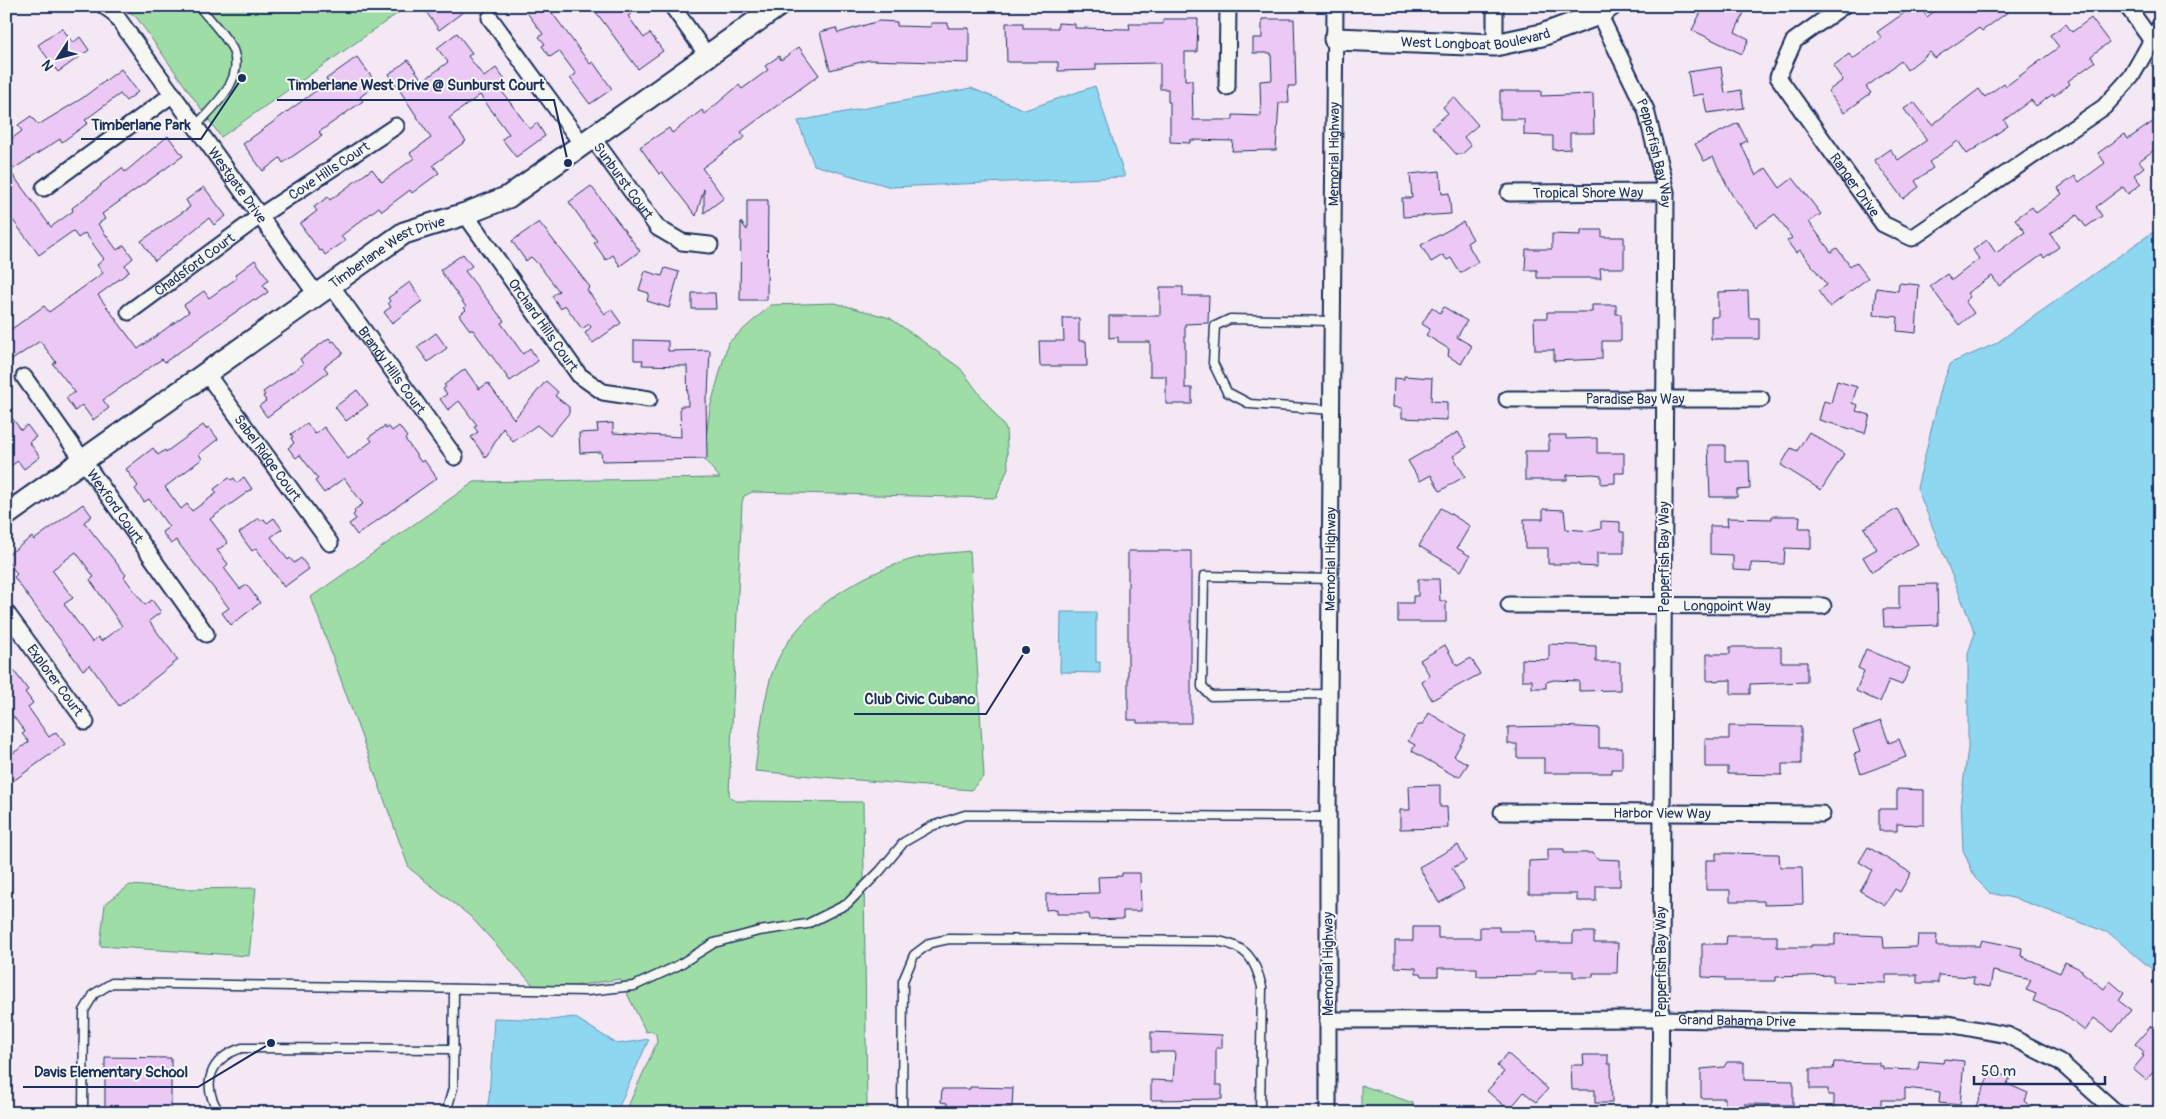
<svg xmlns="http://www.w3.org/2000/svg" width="2166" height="1119" viewBox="0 0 2166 1119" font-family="Pangolin,sans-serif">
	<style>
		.green { fill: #9fdda6; stroke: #5d8682 }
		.water { fill: #8ed7f0; stroke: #6094b6 }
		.building { fill: #ecc8f4; stroke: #1b2f5e; fill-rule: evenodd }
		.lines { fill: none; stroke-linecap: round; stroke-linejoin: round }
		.lane-casing { stroke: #1b2f5e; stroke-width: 11 }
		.street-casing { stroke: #1b2f5e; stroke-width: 19 }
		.secondary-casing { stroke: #1b2f5e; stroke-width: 25 }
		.path { stroke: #1b2f5e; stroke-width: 3; stroke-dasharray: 4 4; stroke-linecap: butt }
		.lane { stroke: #f6f6f2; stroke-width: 8 }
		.street { stroke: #f6f6f2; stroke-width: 15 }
		.secondary { stroke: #f6f6f2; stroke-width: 21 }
		.labels { text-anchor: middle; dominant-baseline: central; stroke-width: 4; stroke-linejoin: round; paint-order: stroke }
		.street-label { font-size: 14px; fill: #1b2f5e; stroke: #f6f6f2 }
		.leader { fill: none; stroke: #1b2f5e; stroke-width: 2 }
		.callout-dot { fill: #1b2f5e; stroke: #f6f6f2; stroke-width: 2 }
		.callout-label { font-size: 15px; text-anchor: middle; font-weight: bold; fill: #1b2f5e; stroke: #f6f6f2; stroke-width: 4; stroke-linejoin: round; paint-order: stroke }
	</style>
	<rect width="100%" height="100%" fill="#f3e8f3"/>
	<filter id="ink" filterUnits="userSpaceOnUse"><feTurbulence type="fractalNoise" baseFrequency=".02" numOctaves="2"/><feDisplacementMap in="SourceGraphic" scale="10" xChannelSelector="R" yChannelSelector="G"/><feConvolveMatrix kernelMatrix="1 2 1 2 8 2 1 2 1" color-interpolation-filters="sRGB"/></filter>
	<g filter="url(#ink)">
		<g class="green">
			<path d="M122,6H408L221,137L137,18Z"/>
			<path d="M835,303L890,318L960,368L1006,429L1008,468L996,498L752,492L744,496L742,502L729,793L730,797L736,801L863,802L867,1113H625L657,1042L656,1034L652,1031L646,1032L620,979L574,986H534L470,916L409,868L311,597L474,482L720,478L703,458L710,408L728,343L771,305Z"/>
			<path d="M970,551L984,776L971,790L755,771C759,741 762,710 770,680C788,616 859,572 921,557C936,553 954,553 970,551Z"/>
			<path d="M130,885L183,889L256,888L249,956L100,946L105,904Z"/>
			<path d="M1361,1085L1413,1103V1113H1361Z"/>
		</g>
		<g class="water">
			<path d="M1095,86L1125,177L891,187L814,165L798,121L971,88L1025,110Z"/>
			<path d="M2160,227V976L2109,933L2017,899L1990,893L1975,878L1963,850L1961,799L1968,749V653L1975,633L1917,488L1942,385L1951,363L1995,344Z"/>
			<path d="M1061,612H1096V662H1100V673L1060,672Z"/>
			<path d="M574,1017L617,1044L649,1039L616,1113H486L489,1098L494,1018L551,1020Z"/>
		</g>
		<g class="building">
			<path d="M422,6H471L439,30Z"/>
			<path d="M522,6H547L590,64L593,62L612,89L590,104L570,78L576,74L559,51L550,57L542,46L545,44L539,37L543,34Z"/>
			<path d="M604,6H641L628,16L644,38L650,33L663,51L638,69L596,12Z"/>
			<path d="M1704,6H1747L1735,32L1749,39L1742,54L1692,30Z"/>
			<path d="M1914,6H1919L1927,17L1941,6H2016L1982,31L1979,28L1935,58L1930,52L1907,70L1901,61L1866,87L1871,93L1844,113L1828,91L1843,80L1833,66L1849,54L1853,59L1882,38L1877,32Z"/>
			<path d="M2091,18L2109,42L2091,56L2095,62L2068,81L2070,84L2054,96L2053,94L2036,106L2031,100L2004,120L2008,126L1967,154L1958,141L1929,162L1933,168L1915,181L1919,187L1903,199L1874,160L1890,149L1898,160L1927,140L1904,109L1914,102L1932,125L1979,89L1985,97L2004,83L2006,86L2059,47L2050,35L2066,24L2072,32Z"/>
			<path d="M1163,19H1198L1197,52H1185V80H1192L1193,120H1233V115L1261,116L1260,81L1272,80L1271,53H1253V38H1262V19H1294L1296,86H1288L1289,103H1279L1276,150L1232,151L1233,141L1190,140V143L1170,142V102H1168V89H1160V63L1096,64V70L1058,71V62H1007L1006,23H1023V28H1058V23L1075,24V28L1130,29L1129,24H1163Z"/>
			<path d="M879,21L897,22V26L931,27V23H948V28H969V63L869,60L830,70L820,32L836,28L838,33Z"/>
			<path d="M62,28L73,43L80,37L89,50L58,72L38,45Z"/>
			<path d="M457,33L472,53L468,56L484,77L496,68L505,80L498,86L509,101L530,129L537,123L545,136L516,157L502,139L509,134L480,95L449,118L466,141L433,165L439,173L412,193L410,190L382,211L379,207L341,236L345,241L325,255L322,250L320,251L300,224L317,211L314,207L328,197L330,200L372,169L382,182L414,158L410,153L431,138L389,74L408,60L423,81L448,62L437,48Z"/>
			<path d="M799,47L819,75L741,132L745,137L702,168L724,198L704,213V189L696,216L662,172L659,174L640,147L669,128L672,133L702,110L705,114L739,85L742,89L768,70L765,66L779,56L781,60Z"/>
			<path d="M357,57L377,84L360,97L363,101L319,132L322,136L283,163L280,158L263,171L243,144L328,82L326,79Z"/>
			<path d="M1721,67L1725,93L1741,90L1744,108L1707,113L1703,94L1692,96L1688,72Z"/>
			<path d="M121,69L138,92L126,101L120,94L85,120L88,123L62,142L60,139L10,171L51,227L73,211L72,208L101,186L100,185L122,168L125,172L168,136L183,156L102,214L105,219L98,224L117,250L124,245L133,258L125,265L129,272L98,295L138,349L189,312L184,305L204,291L209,298L237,278L235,275L255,260L269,280L263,285L268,292L255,301L254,299L165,362L162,359L103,400L109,408L93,420L82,405L75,411L66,398L75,392L53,364L56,362L40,341L6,364V333L44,306L49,312L103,273L97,265L104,259L85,233L78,238L73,231L39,255L6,211V143L22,131L18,125L31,116L38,125L81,99Z"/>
			<path d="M1500,91H1541V96L1593,94L1594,133H1570V149L1553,150V136L1524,135V119H1500Z"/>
			<path d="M1454,97L1478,125L1464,137L1471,146L1462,154H1456L1432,127L1448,113L1443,107Z"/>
			<path d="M2160,117V146L2139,161L2144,167L2134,175L2141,184L2128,194L2123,187L2096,207L2102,216L2086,227L2077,215L2050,234L2059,247L2044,258L2042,255L1999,286L1992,276L1967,293L1970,297L1965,301L1974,313L1959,325L1930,286L1947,274L1952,280L1979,259L1973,250L1987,240L1996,253L2025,232L2015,219L2032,207L2036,213L2062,194L2058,188L2075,176L2079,182L2105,163L2098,153L2125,134L2128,139Z"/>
			<path d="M1738,123L1747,141L1741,144L1756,176L1766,168L1780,188L1793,178L1821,214L1809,222L1831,252L1837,248L1850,266L1856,262L1868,278L1830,307L1818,291L1827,285L1800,250L1796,253L1787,241L1792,238L1775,214L1756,227L1732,195L1713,157L1704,161L1695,144Z"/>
			<path d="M1440,171L1442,194L1449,193L1451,214L1403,217L1402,198H1412L1410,174Z"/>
			<path d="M591,186L640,251L620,266L613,255L606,260L594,243L597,241L569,202Z"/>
			<path d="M204,187L226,216L214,225L209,218L155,261L141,241L190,207L186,200Z"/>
			<path d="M747,200H768L767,300H740L741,222L747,230Z"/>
			<path d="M539,222L590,287L587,290L605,314L611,309L621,323L593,343L585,333L591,327L589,324L582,329L565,305L561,309L552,296L559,291L538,264L531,257L526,261L512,241Z"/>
			<path d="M1463,222L1473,239L1467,243L1478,262L1460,273L1451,258L1447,260L1443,255L1431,262L1421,245Z"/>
			<path d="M1581,230H1602V237H1624V268H1600L1601,278H1537V270H1525L1526,249H1552V234L1581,235Z"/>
			<path d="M463,254L472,266L465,271L504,321L501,323L523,354L530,348L538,361L510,381L473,330H470L459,315L466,310L464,308L466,307L440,270Z"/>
			<path d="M665,268L679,272L669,308L647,301L649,293L639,290L645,271L662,276Z"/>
			<path d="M410,282L422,301L392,323L384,312L391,307L388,303L390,301L388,298Z"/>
			<path d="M1899,283L1919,285L1916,333L1897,331L1898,317L1874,315L1876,288L1898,291Z"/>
			<path d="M1160,287H1183V296H1209L1208,323L1185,324V388H1192V404H1166V376H1150V342H1118V337L1109,338V316H1160Z"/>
			<path d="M1748,291L1749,318H1759V339H1711V317H1718V292Z"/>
			<path d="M692,293H715L716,309H692Z"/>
			<path d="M1592,305H1616V314H1621V341H1602V359L1554,361V350H1535L1534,318H1547V312H1592Z"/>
			<path d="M1432,307L1440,313L1444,307L1467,321L1457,337L1472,346L1461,364L1448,356L1449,349L1426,335L1430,329L1422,324Z"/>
			<path d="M1063,318H1079V341H1086L1087,366H1040L1039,341H1064Z"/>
			<path d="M436,333L447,348L428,362L417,347Z"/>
			<path d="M329,338L332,342L334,341L343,353L324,367L328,372L267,417L259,406L266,401L263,396L265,395L263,392L303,364L300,359Z"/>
			<path d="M634,340L668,341V351L710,350L708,395L706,396L707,459L602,461L601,452L580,453L579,433L598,432L597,424L613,423V433L681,437L680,406H688L687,366L642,365L643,360H634Z"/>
			<path d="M465,369L479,389L488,383L514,419L546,381L558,392L555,396L569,407V413L550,436L537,425L513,442L503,428L486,458L471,437L478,432L474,427L477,425L459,401L448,410L440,399L447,394L443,389L446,387L444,385Z"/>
			<path d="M1404,376L1432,378L1431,401L1447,402V420L1402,418V408L1393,407L1394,378L1404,379Z"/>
			<path d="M1837,381L1857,387L1852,403L1858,405L1856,411L1870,415L1865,433L1819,420L1824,401L1831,403Z"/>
			<path d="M357,390L368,405L346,421L335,407Z"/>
			<path d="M6,410L21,430L27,425L36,437L29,442L40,457L24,469L18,461L6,469Z"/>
			<path d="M307,423L315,434L324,427L348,459L372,441L369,437L385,426L386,429L389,427L392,431L399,426L407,437L405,439L421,462L424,460L437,478L357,535L349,524L356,519L353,515L355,513L354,510L363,504L344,478L324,493L315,481L318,479L300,455L296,458L288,448L294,443L291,438L293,437L291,434Z"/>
			<path d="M203,425L206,429L209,427L218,439L199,454L202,459L165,487L181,509L187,504L192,511L217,493L214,489L229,478L231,480L234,478L237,483L244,477L252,489L210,519L228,543L217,550L228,564L224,568L240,589L247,585L260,603L231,625L222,613L229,608L176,540L171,544L162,532L169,527L149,499L144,502L135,489L138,486L126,469L153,448L158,455L165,450L166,452Z"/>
			<path d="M1458,432L1467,447L1453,456L1465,476L1440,491L1431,475L1420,481L1408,461Z"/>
			<path d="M1809,432L1844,454L1821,490L1781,465L1791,448L1797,451Z"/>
			<path d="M1549,435H1566V439L1597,438V453H1624V473H1615V483L1601,484V475L1593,474L1567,475V480H1525V451H1549Z"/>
			<path d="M1708,445H1725V461H1749L1750,489L1737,490V497H1710Z"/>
			<path d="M83,504L92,516L84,522L126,575L124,577L145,605L152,600L161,612L149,621L178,660L119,706L90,665L83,670L52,629L14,577L17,574L6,559V556L32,537L34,540ZM76,552L94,577L90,580L122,626L101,641L98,637L92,642L64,604L73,598L52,570Z"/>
			<path d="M1441,508L1470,526L1457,548L1470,556L1461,571L1419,546Z"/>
			<path d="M1543,509L1564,510L1566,529L1592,531L1601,529V521L1620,522V532H1624V553H1597V567L1579,566V564H1548V548H1525L1524,519H1543Z"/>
			<path d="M1897,509L1918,544L1872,572L1863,557L1877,549L1864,528Z"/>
			<path d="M1772,516H1800L1799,528H1811V549L1785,548L1784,564L1751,563V571L1733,570V555L1710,554V526H1728L1727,518L1772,519Z"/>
			<path d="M259,518L261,521L264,519L267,523L274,518L282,529L271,537L288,560L290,558L294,563L301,558L309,569L284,587L256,548L252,551L239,533Z"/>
			<path d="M1128,551H1191V723H1137V720H1128Z"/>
			<path d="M1418,579H1439L1440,601H1446V622H1398V603H1413V596H1418Z"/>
			<path d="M1937,584L1938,625L1884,627L1883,609H1899V585Z"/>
			<path d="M1549,644L1596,646V662H1620V690L1579,691V681L1554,680L1546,682V688H1532V680H1522V659L1549,660Z"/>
			<path d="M1445,645L1457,666L1471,658L1480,674L1432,700L1421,681L1430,676L1420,660Z"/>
			<path d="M1730,647H1781V662H1807V682L1750,684V694H1731V680L1707,681V654H1730Z"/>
			<path d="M1866,649L1910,668L1902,685L1889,680L1880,702L1856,691L1864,671L1858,668Z"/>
			<path d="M6,660L28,690L25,692L33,703L28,707L49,737L56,732L65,744L6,786V758L29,742L22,734L25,732L6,707Z"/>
			<path d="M1429,713L1466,735L1454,756L1468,764L1460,776H1455L1412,751L1415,745L1408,741L1417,726L1423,724Z"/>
			<path d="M1881,721L1889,743L1899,739L1906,757L1861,774L1854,754L1860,752L1853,731Z"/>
			<path d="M1560,726L1599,728V748H1622V769H1612V773H1544V758H1517V744H1508V727Z"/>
			<path d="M1729,726L1801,727V764H1782V775L1728,774V767H1705V739H1729Z"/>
			<path d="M1440,785V807H1447L1448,828L1400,829V810H1410L1409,786Z"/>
			<path d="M1897,789L1924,790V825L1897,824V831H1879V809H1897Z"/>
			<path d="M1458,845L1466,861L1452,868L1464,889L1439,903L1419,867Z"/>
			<path d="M1868,847L1911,873L1900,892L1895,889L1885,905L1860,891L1872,870L1859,862Z"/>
			<path d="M1548,849H1564V853H1593L1597,859L1620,860V886H1596V901H1577V894H1529V861L1548,860Z"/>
			<path d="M1716,853L1779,854L1780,867H1802L1803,904L1764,905V901H1730V890H1706V860H1716Z"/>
			<path d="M1122,873H1140L1141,911H1123V919L1090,920L1089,914H1057V909L1046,910V894L1099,893L1098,877L1122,876Z"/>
			<path d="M1413,927H1438V938H1480V927H1499V931H1535L1536,943H1573V932H1594V943H1618L1617,973H1593V977H1573V971H1536V975L1477,976V968H1438V976H1422L1421,973H1416V968L1395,967V941H1413Z"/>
			<path d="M1835,934L1883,936L1884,948L1917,947L1918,935H1937L1936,946H1980L1982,940L2022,948L2021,956L2060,973L2065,962L2082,970V972L2104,989L2110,981L2124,993L2119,1001L2131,1010L2113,1032L2094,1018L2085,1031L2062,1013L2033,1001L2036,994L2026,990L2031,980L1993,971L1990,987L1973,984L1974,977L1938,975V983H1917V975H1886V983L1833,982V975L1776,977V981H1725V978L1702,977V944H1726L1727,936H1777V947H1811V945H1835Z"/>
			<path d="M2151,1026L2160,1034V1070L2157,1068L2146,1080L2133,1069L2144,1056L2142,1055L2144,1052L2135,1044Z"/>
			<path d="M1151,1032L1222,1035V1048H1216V1085H1222V1099L1151,1100V1080L1173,1081L1175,1052H1151Z"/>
			<path d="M1507,1053L1548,1089L1536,1102L1524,1092L1509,1110L1487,1091L1504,1072L1497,1066Z"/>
			<path d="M1583,1055H1608V1064H1611L1612,1103H1595V1090H1572L1571,1065H1584Z"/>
			<path d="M105,1057L171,1058V1113H105Z"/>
			<path d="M1944,1059L1964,1061L1960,1105L1939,1103L1940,1092L1905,1088V1100H1881V1111L1834,1109V1095H1828V1089H1810V1069H1833L1834,1062L1879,1063V1066H1883V1069L1918,1070L1919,1061L1943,1063Z"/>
			<path d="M1727,1062H1744V1080L1793,1081V1105L1744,1104V1110H1725V1098H1701V1069L1724,1067Z"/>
			<path d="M1991,1070L2010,1078L2007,1084L2028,1093L2025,1101L2039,1113H1973Z"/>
			<path d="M970,1087L1013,1088L1012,1107H984V1113H947V1103L941,1102L942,1089H970Z"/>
		</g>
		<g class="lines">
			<g class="lane-casing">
				<g id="lane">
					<path d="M196,126C214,105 245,81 233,50C227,37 208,18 199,6"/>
					<path d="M1332,410L1250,404L1227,392L1213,363L1215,326L1230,319L1334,321"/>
					<path d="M1330,694L1211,696L1202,687L1204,576L1332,579"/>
					<path d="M83,1113L84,1011L94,994L112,983L587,991L634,986L677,966L714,943L759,931L807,924L847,904L880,871L904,842L932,826L965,815L1328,817"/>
					<path d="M220,1113C200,1085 210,1058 242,1048L454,1049"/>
					<path d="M446,1113L453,1088L454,989"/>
					<path d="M902,1113L903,981L914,955L930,943L949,939L1217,941C1247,946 1255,959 1262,987L1260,1113"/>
				</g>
			</g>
			<g class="street-casing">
				<g id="street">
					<path id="s1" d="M104,6L114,13L316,294"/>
					<path d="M672,6L707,55"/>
					<path id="s2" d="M1843,6L1794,41L1778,77L1883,224L1912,238L2104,107L2131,77L2160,26"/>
					<path d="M2127,6L2152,41"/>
					<path id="s3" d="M1599,14L1646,110L1666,192L1660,1113"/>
					<path d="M490,18L582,144"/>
					<path d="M1495,45V6"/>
					<path d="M1227,87L1228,6"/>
					<path id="s4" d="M592,137L658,228L682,242L710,245"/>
					<path d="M44,188L173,94"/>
					<path id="s5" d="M1509,193L1666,192"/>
					<path id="s6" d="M465,214L579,375L603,392L649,399"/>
					<path id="s7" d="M330,284L455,457"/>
					<path id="s8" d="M129,312L260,216L396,126"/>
					<path id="s9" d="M206,373L330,543"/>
					<path id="s10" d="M24,377L206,634"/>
					<path id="s11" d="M1507,399H1761"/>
					<path id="s12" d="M1509,605L1823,606"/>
					<path id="s13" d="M6,612L86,722"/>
					<path id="s14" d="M1502,812L1822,814"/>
					<path id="s15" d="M1328,1020L1661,1019L1948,1024L2007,1035L2060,1062L2117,1113"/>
					<path id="s16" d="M1328,1113V817L1335,6"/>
				</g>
			</g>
			<g class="secondary-casing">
				<g id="secondary">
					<path id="s17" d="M1335,39L1495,45L1542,35L1599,14L1610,6"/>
					<path id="s18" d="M6,515L404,233L465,214L508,197L778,6"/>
				</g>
			</g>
			<path class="path" d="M393,6H394"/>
			<use href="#lane" class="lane"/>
			<use href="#street" class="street"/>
			<use href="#secondary" class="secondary"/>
		</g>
	</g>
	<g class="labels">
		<g class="street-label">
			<text stroke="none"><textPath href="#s17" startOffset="141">West Longboat Boulevard</textPath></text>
			<text stroke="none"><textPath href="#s3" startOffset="151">Pepperfish Bay Way</textPath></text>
			<text stroke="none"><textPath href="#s16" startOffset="959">Memorial Highway</textPath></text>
			<text stroke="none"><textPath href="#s8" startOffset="245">Cove Hills Court</textPath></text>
			<text stroke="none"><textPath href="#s4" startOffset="54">Sunburst Court</textPath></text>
			<text stroke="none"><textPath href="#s1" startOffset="224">Westgate Drive</textPath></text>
			<text stroke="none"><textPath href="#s2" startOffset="232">Ranger Drive</textPath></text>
			<text stroke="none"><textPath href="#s5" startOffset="79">Tropical Shore Way</textPath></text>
			<text stroke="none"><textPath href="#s18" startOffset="464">Timberlane West Drive</textPath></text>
			<text stroke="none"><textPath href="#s8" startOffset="81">Chadsford Court</textPath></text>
			<text stroke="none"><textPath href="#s6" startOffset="136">Orchard Hills Court</textPath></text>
			<text stroke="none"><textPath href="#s7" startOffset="106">Brandy Hills Court</textPath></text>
			<text stroke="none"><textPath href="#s11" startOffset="128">Paradise Bay Way</textPath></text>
			<text stroke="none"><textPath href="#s9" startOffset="105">Sabel Ridge Court</textPath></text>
			<text stroke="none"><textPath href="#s10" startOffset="158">Wexford Court</textPath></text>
			<text transform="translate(1664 557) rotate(-90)">Pepperfish Bay Way</text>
			<text stroke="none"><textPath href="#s16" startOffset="554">Memorial Highway</textPath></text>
			<text stroke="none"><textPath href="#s12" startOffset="218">Longpoint Way</textPath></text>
			<text stroke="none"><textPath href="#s13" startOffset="84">Explorer Court</textPath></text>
			<text stroke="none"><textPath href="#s14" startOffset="160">Harbor View Way</textPath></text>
			<text transform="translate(1661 962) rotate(-90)">Pepperfish Bay Way</text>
			<text transform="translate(1328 964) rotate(-90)">Memorial Highway</text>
			<text stroke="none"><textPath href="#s15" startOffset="409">Grand Bahama Drive</textPath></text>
		</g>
	</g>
	<path class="leader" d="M568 163L554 100H277M242 78L201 139H81M1026 650L986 714H854M271 1043L198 1087H23"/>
	<g class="callout-dot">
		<circle cx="568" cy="163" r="5"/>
		<circle cx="242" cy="78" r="5"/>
		<circle cx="1026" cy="650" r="5"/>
		<circle cx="271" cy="1043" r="5"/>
	</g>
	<g class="callout-label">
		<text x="416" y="90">Timberlane West Drive @ Sunburst Court</text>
		<text x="141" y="130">Timberlane Park</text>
		<text x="920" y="704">Club Civic Cubano</text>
		<text x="111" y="1077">Davis Elementary School</text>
	</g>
	<rect width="2166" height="1119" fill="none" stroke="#f6f6f2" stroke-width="25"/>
	<rect x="12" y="12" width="2141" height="1094" fill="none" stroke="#1b2f5e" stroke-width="2" filter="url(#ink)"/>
	<g transform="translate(58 58) rotate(234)" stroke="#f6f6f2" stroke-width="4" paint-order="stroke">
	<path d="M0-4L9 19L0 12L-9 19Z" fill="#1b2f5e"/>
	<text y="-8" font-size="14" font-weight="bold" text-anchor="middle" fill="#1b2f5e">N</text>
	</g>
	<path d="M1974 1076v8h131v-8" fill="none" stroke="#1b2f5e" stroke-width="2.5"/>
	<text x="1981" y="1076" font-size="15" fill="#1b2f5e" stroke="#f6f6f2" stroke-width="4" paint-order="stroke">50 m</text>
</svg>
